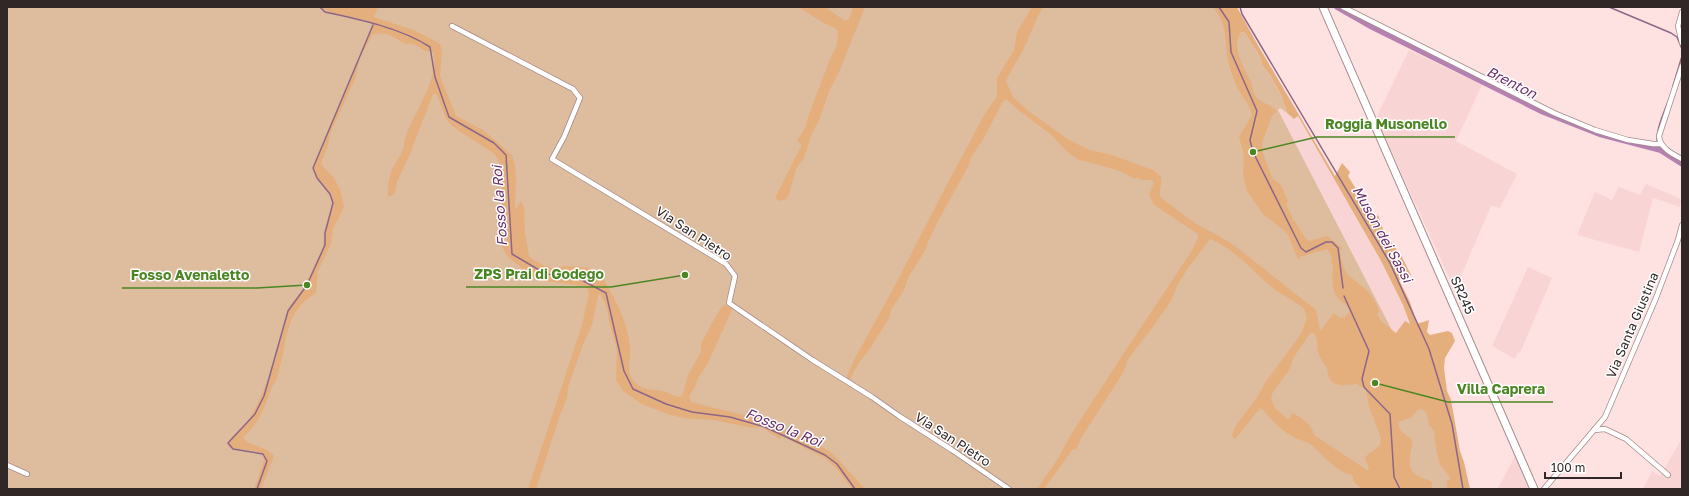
<svg xmlns="http://www.w3.org/2000/svg" width="1689" height="496" viewBox="0 0 1689 496" font-family="'Golos Text',sans-serif">
	<style>
		.built { fill: #f9d4d5 }
		.green { fill: #debc9e }
		.forest { fill: #e5af7d; fill-rule: evenodd }
		.lines { fill: none; stroke-linecap: round; stroke-linejoin: round }
		.stream { stroke: #8d6688; stroke-width: 1.5 }
		.canal { stroke: #b481b1; stroke-width: 5.5 }
		.street-casing { stroke: #a58b8c; stroke-width: 6 }
		.primary-casing { stroke: #a58b8c; stroke-width: 9 }
		.street { stroke: #fff; stroke-width: 4.5 }
		.primary { stroke: #fff; stroke-width: 7 }
		.labels { text-anchor: middle; dominant-baseline: central; stroke-width: 3; stroke-linejoin: round; paint-order: stroke }
		.street-label { font-size: 13px; fill: #312727; stroke: #fff }
		.water-label { font-size: 14px; font-style: italic; fill: #6b2d6a; stroke: #fff }
		.leader { fill: none; stroke: #4b8623; stroke-width: 1.5 }
		.callout-dot { fill: #4b8623; stroke: #fff; stroke-width: 1.5 }
		.callout-label { font-size: 14px; text-anchor: middle; font-weight: bold; fill: #4b8623; stroke: #fff; stroke-width: 3; stroke-linejoin: round; paint-order: stroke }
	</style>
	<rect width="100%" height="100%" fill="#fee2e2"/>
	<g class="built">
		<path d="M1409,50L1482,85L1456,141L1517,174L1500,208L1491,206L1455,290L1376,118Z"/>
		<path d="M1279,107L1294,119L1298,116L1380,259L1403,305L1410,325L1396,333L1381,321L1272,116Z"/>
		<path d="M1646,184L1681,199L1680,207L1653,198L1639,252L1577,235L1595,192L1612,200L1619,187L1640,195Z"/>
		<path d="M1528,267L1552,278L1520,353L1518,352L1515,359L1492,346Z"/>
		<path d="M1682,438V489H1643L1652,471L1660,476Z"/>
		<path d="M1515,456L1529,489H1498L1499,486Z"/>
	</g>
	<path class="green" d="M7,7H1218L1236,38L1241,32L1245,33L1260,57L1262,65L1270,75L1281,95L1287,113L1280,108L1278,110L1442,427L1448,474L1450,479V489H7Z"/>
	<g class="forest">
		<path d="M320,7H378L374,17L416,31L440,44L442,51L440,76L456,116L483,130L512,155L515,165L516,180L515,210L521,201L524,207L525,232L529,256C535,262 548,268 556,268C559,268 562,266 565,266C574,266 595,267 600,274C614,296 627,320 630,346C631,355 627,369 631,377C641,393 653,388 666,392C671,394 675,396 680,397L683,394L688,375L701,352V344L713,321L721,308L724,305L732,309L730,314L707,365L698,378L695,387L689,396L691,402L759,419L772,423L786,430L796,432L811,439L833,454L865,489H852L836,468L825,458L781,436L780,439L761,427L753,428L713,420L684,418L670,415L642,404L623,391L616,380L617,349L609,322L607,308L600,293L598,296L592,325L584,342L568,387L567,398L560,415L536,489H528L582,325L589,293L587,288L583,286L546,281L534,277L509,258L502,247C504,245 506,242 507,239C510,229 505,219 503,209C499,191 506,171 495,154C484,146 454,130 447,120C442,112 441,102 436,94H433L410,154L397,182L396,189L393,195L388,197C388,188 388,179 392,170C394,164 398,160 401,154C404,148 404,142 406,136C414,111 440,79 433,52C422,52 422,47 413,44C409,43 407,45 404,43C391,36 388,31 372,35L360,58L355,79L330,134L328,145L321,164L334,178L340,189L344,207L333,229L331,244L318,271L316,293C284,312 288,339 279,370C278,376 275,382 272,387C265,406 260,423 243,437C249,448 264,444 274,456L261,489H254L264,460L263,455L255,451L230,448L227,444C233,434 243,428 249,419C270,385 278,348 288,310L291,304L301,293L320,254L323,246L324,234L332,206V197L316,177L313,169L374,23C356,16 337,18 320,7Z"/>
		<path d="M798,7H825L845,21L849,19L853,7H865L839,72L829,91L820,118L812,133L804,158L796,169L789,194L786,199L779,201L775,198L801,146V144L797,141L806,126L808,117L830,59L837,45L838,32L836,29L822,22Z"/>
		<path d="M1032,7H1043C1035,20 1031,34 1024,48C1019,59 1011,69 1006,81L1013,97L1031,113L1069,140L1090,150L1112,155L1153,170L1161,177C1162,184 1159,190 1160,197L1196,224L1219,236L1235,246L1316,310L1320,331L1334,313L1340,318L1345,317L1350,311C1346,303 1342,303 1337,297C1331,289 1332,275 1333,265L1331,263L1332,257L1327,249L1303,256H1301L1298,259L1288,235L1285,231L1263,214L1247,191L1243,175L1244,155L1239,137L1252,115C1250,103 1238,93 1234,80C1232,74 1229,66 1228,59C1224,38 1228,25 1213,7H1237L1255,40L1335,176L1342,163L1350,172L1348,176L1374,218L1378,215L1384,232L1402,257L1411,275L1399,280L1410,302L1417,324L1429,320L1427,332L1430,335L1448,331L1452,333L1455,341L1445,358L1444,368L1447,391L1451,400L1460,451L1464,462L1470,489H1447V481L1450,479C1447,471 1445,471 1441,466C1438,461 1434,436 1434,431L1429,425L1426,412L1422,409L1417,410L1412,417L1398,422L1400,430L1412,440C1413,452 1402,469 1420,477C1424,479 1428,479 1432,482V489H1362L1354,482L1352,475C1334,471 1323,454 1310,444C1305,441 1300,440 1295,438C1287,434 1279,427 1273,421C1268,417 1266,411 1260,408L1237,437L1235,439L1232,436C1234,422 1258,402 1264,384L1301,334L1307,318L1304,308C1291,299 1278,293 1266,282C1249,267 1231,247 1210,239L1186,271L1177,286L1171,301L1152,328L1128,359L1123,373L1081,438L1076,450L1073,449L1044,489H1037L1057,460L1072,433L1120,359L1191,252L1198,238V234L1154,205L1149,194L1154,183L1152,180H1142L1138,178H1133L1117,170L1077,159L1065,150L1053,136L1018,110L1006,99L1002,103L984,138L971,157L969,165L937,223L928,242L925,251L909,276L903,292L892,308L889,318L871,347L858,364L848,383L845,380L856,356L890,295L945,188L986,112L997,96V78L1014,50L1017,32ZM1241,32L1245,33L1260,57L1262,65L1270,75L1281,95L1287,113L1294,119L1298,116L1380,259L1403,305L1410,324L1405,321L1396,333L1381,321L1377,314L1379,311C1377,305 1374,299 1370,294C1354,275 1344,282 1340,251L1342,248L1327,236L1309,241L1306,239L1293,219L1286,204L1288,201L1281,185L1272,178L1263,153L1262,142L1272,116L1277,111C1270,104 1264,104 1258,99C1253,95 1253,87 1251,82C1244,67 1230,47 1241,32ZM1311,332L1314,333C1318,340 1317,344 1318,351C1319,357 1324,363 1327,368C1328,371 1327,374 1329,377C1333,388 1348,385 1357,384L1366,390L1369,406L1381,438L1380,445L1376,449L1368,454L1365,458L1369,469L1367,470L1314,435C1312,424 1301,417 1292,413L1290,418L1287,419L1275,408L1271,398L1273,392L1289,370L1294,357Z"/>
	</g>
	<g class="lines">
		<g class="stream">
			<path d="M320,7L325,12C358,19 401,28 430,47L435,77L449,117L494,143L506,155L512,254L546,274L578,278L606,293L624,371L633,389L666,404L692,412L730,417L765,427L825,455L837,464L855,489"/>
			<path d="M1219,7L1229,22L1231,52L1257,111L1250,140L1253,152L1301,248L1306,252L1326,242H1332L1338,248L1343,288"/>
			<path d="M1240,7L1242,14L1390,263L1429,349L1452,424L1463,489"/>
			<path d="M1609,7L1671,33L1677,37L1682,49"/>
			<path d="M1673,86L1682,56"/>
			<path d="M1660,150C1651,138 1665,110 1670,97"/>
			<path d="M1344,296L1369,351L1362,379L1364,387L1390,414L1394,477L1400,489"/>
			<path d="M257,489L267,461L263,454L233,449L228,443L255,414L264,396L288,311L307,285L325,245V233L333,203L330,194L317,178L313,168L373,25"/>
		</g>
		<path class="canal" d="M1337,7L1372,27L1543,112L1599,134L1660,150L1682,164"/>
		<g class="street-casing">
			<g id="street">
				<path d="M1343,7L1554,113L1595,130L1628,140L1653,144H1661"/>
				<path d="M1682,12L1678,26L1682,43"/>
				<path d="M452,26L573,89L580,98L564,137L552,159L726,264L735,276L729,303L811,359L872,397L899,416L952,450L1009,489"/>
				<path d="M1682,66L1659,136C1660,148 1672,154 1682,159"/>
				<path d="M1594,430L1605,429L1626,439L1668,475"/>
				<path d="M7,465L27,474"/>
				<path d="M1544,489L1605,417L1656,298L1678,240L1682,225"/>
			</g>
		</g>
		<g class="primary-casing">
			<path id="primary" d="M1323,7L1534,489"/>
		</g>
		<use href="#street" class="street"/>
		<use href="#primary" class="primary"/>
	</g>
	<g class="labels">
		<g class="street-label">
			<text transform="translate(694 233) rotate(33)">Via San Pietro</text>
			<text transform="translate(1463 295) rotate(66)">SR245</text>
			<text transform="translate(1632 325) rotate(-67)">Via Santa Giustina</text>
			<text transform="translate(953 439) rotate(33)">Via San Pietro</text>
		</g>
		<g class="water-label">
			<text transform="translate(1512 82) rotate(27)">Brenton</text>
			<text transform="translate(499 206) rotate(-94)">Fosso la Roi</text>
			<text transform="translate(1383 234) rotate(61)">Muson dei Sassi</text>
			<text transform="translate(784 427) rotate(22)">Fosso la Roi</text>
		</g>
	</g>
	<path class="leader" d="M1253 152L1317 137H1455M685 275L611 287H466M307 285L257 288H122M1375 383L1448 402H1553"/>
	<g class="callout-dot">
		<circle cx="1253" cy="152" r="4"/>
		<circle cx="685" cy="275" r="4"/>
		<circle cx="307" cy="285" r="4"/>
		<circle cx="1375" cy="383" r="4"/>
	</g>
	<g class="callout-label">
		<text x="1386" y="129">Roggia Musonello</text>
		<text x="539" y="279">ZPS Prai di Godego</text>
		<text x="190" y="280">Fosso Avenaletto</text>
		<text x="1501" y="394">Villa Caprera</text>
	</g>
	<rect width="1689" height="496" fill="none" stroke="#312727" stroke-width="16"/>
	<path d="M1545 472v6h76v-6" fill="none" stroke="#312727" stroke-width="2"/>
	<text x="1551" y="472" font-size="12" fill="#312727" stroke="#ffffff" stroke-width="3" paint-order="stroke">100 m</text>
</svg>
